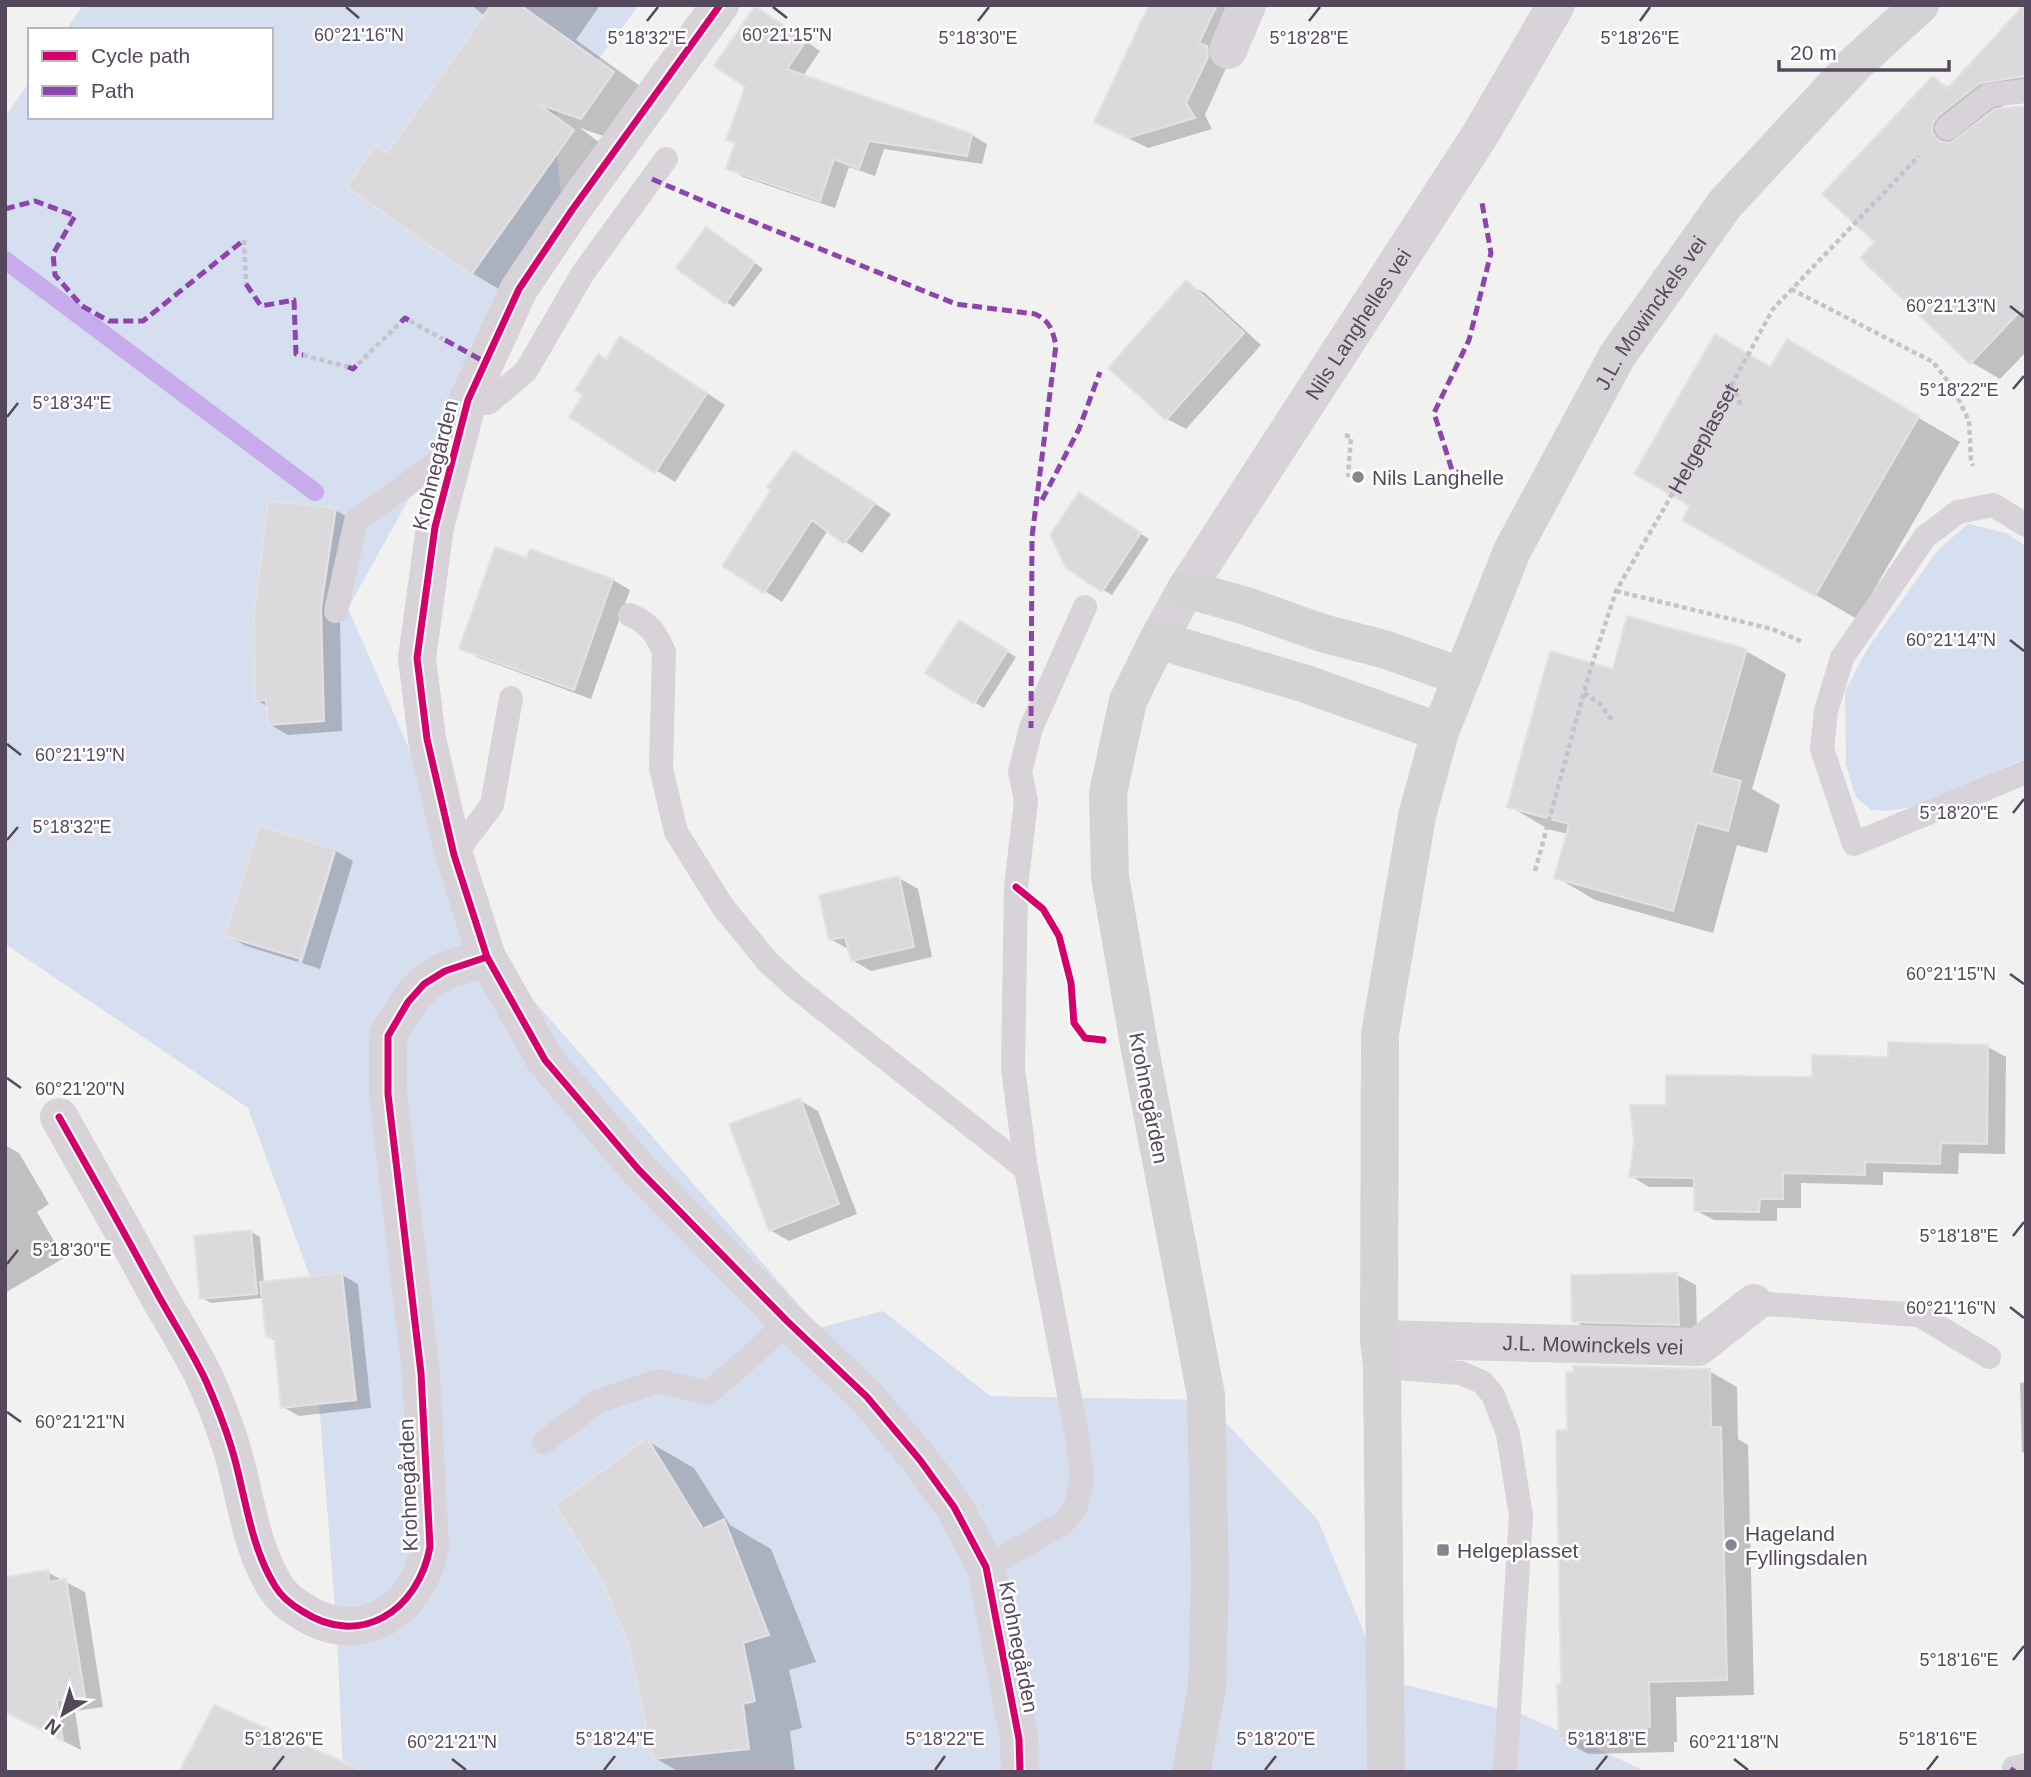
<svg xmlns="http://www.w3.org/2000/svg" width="2031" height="1777" viewBox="0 0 2031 1777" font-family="Helvetica,sans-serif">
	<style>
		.green { fill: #d6dfef }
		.shadow { fill: #0003 }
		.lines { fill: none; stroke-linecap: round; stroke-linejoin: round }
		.stream { stroke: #c7abec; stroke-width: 18 }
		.building { fill: #dbd9dc; stroke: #e3e2e3; stroke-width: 2 }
		.path { stroke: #c3c3cd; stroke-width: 4.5; stroke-dasharray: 5 3.5; stroke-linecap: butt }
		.lane { stroke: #d7d3d8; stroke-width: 24 }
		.street { stroke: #d7d3d8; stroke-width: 38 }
		.secondary { stroke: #d5d2d6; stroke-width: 38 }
		.quiet { stroke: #8e44ad; stroke-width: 5; stroke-dasharray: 10 5; stroke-linecap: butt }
		.cycleway-casing { stroke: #fff; stroke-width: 11 }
		.cycleway { stroke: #d6006c; stroke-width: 7 }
		.ticks { fill: none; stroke: #56485c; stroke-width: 2.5 }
		.poi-dot { fill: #8c8390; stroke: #fff; stroke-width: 2.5 }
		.labels { text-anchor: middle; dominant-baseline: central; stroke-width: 5; stroke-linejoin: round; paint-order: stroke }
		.street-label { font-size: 21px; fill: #56485c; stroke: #fff }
		.poi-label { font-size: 21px; fill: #56485c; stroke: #fff; text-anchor: start }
		.ticks-label { font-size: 18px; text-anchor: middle; fill: #56485c; stroke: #fff; stroke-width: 5; stroke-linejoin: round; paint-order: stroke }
	</style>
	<rect width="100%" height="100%" fill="#f1f1f0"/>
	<g class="green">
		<path d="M83,5H639L553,119L564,221L348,608L503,965L819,1328L883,1311L990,1396L1204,1400L1318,1520L1383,1679L1524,1715L1647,1772H343L337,1635L309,1274L248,1108L5,944V117L30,81V117H271V30H66Z"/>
		<path d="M1968,524L2006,533L2026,546V758L1923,805L1888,811L1871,810L1856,797L1846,765L1845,691L1868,648L1938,550Z"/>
	</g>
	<g class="shadow">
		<path d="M471,5H600L576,40L661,101L630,145L580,128L620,158L519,301L472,273L388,154L485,16Z"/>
		<path d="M1151,5H1240L1226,68L1205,115L1212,129L1148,148L1096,122Z"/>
		<path d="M2026,6V95L2016,96L1996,111L2026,110V352L2000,379L1971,362L1877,242L1934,79L1950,88Z"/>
		<path d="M770,17L820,51L803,76L972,135L987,144L982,164L884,149L875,176L849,167L835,208L743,177L728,168L736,144L728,139Z"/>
		<path d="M716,234L763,269L734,307L726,302Z"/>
		<path d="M1186,283L1205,293L1261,345L1186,429L1167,419Z"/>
		<path d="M1787,341L1960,442L1857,619L1685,519Z"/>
		<path d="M640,349L725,405L675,482L571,417L607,361Z"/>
		<path d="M812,463L891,514L862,553L828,530L782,602L725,566Z"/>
		<path d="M1088,499L1149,539L1112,595L1103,590Z"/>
		<path d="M335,510L354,521L340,620L342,731L288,735L269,724L268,707L257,700Z"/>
		<path d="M531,551L613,580L630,590L591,699L479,658L461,648L527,561Z"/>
		<path d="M959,622L1016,657L984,708L927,672Z"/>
		<path d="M1746,651L1786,674L1752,789L1780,805L1767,853L1737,845L1713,933L1595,900L1556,877L1568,834L1548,829L1509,806L1614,671Z"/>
		<path d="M261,828L334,850L353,861L320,969L302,963L336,852H332L298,962L246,946L228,936Z"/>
		<path d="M899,878L918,889L932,957L871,971L852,960L850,950L830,939Z"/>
		<path d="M1988,1047L2006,1057L2005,1154L1959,1153L1958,1174L1883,1172V1185L1801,1183V1208H1777V1221L1714,1220L1695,1210L1696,1187H1649L1631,1176L1668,1107L1813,1079L1889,1059Z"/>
		<path d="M799,1100L818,1111L857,1214L789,1241L770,1230Z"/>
		<path d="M5,1145L19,1153L49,1204L37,1212L64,1258L5,1293Z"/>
		<path d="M251,1232L260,1237L264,1283L342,1275L358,1284L371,1408L299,1416L283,1407L276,1341L267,1336L263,1298L211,1303L202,1298Z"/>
		<path d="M1677,1275L1696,1285L1697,1334L1593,1332L1574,1321Z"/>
		<path d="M1709,1371L1737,1387L1738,1439L1748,1445L1754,1695L1676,1697L1677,1742H1674V1752L1588,1754L1560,1738L1569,1432L1575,1373Z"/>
		<path d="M2026,1382V1454L2022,1452L2020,1383Z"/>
		<path d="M647,1441L694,1468L730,1525L771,1549L816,1662L789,1670L802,1728L790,1731L795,1772H679L655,1758L630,1642Z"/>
		<path d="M47,1572L85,1592L103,1707L75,1711L81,1750L22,1720Z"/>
	</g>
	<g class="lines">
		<path class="stream" d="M5,260L315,492"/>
	</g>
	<g class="building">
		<path d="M491,5H520L614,72L581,119L538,104L574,130L471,275L347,187L375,145L387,153Z"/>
		<path d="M1149,5H1217L1199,43L1207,46L1208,57L1186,103L1195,118L1128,138L1094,122Z"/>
		<path d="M2024,5L2026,76L1980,83L1938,116L1933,123L1932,131L1936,138L1942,142L1950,143L1995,109L2026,106V305L1970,364L1860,258L1875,242L1822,194L1933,76L1947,89Z"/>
		<path d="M755,6L806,41L787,69L972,134L967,156L869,141L859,169L834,159L820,201L726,169L735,143L726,140L745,87L714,66Z"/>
		<path d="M706,227L755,262L725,304L676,268Z"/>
		<path d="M1186,280L1244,333L1166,420L1108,368Z"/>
		<path d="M1715,334L1770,367L1787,339L1919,416L1815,596L1682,520L1690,506L1634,474Z"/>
		<path d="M620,336L707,393L655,473L569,417L583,395L575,390L598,354L606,359Z"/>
		<path d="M794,451L875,503L844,544L812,520L764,593L722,566L771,490L767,487Z"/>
		<path d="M1079,492L1141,533L1102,592L1066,568L1050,535Z"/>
		<path d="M268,501L336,508L321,608L324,721L268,725L266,700L255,701L254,615Z"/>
		<path d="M495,547L526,558L530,549L613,579L574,690L459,649Z"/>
		<path d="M1627,616L1747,649L1711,773L1741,781L1728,831L1697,823L1673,911L1554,878L1569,824L1507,807L1550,651L1613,669Z"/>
		<path d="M959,620L1008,650L974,704L925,673Z"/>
		<path d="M259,826L335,849L301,959L225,936Z"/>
		<path d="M899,876L914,947L851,961L845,937L829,940L819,895Z"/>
		<path d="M1888,1042L1988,1045L1987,1144L1941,1143L1940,1164L1865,1162V1175L1783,1173V1199H1760L1759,1212L1694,1211V1178L1629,1177L1634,1143L1630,1105H1666V1075L1812,1077V1055L1888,1057Z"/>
		<path d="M800,1098L839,1204L769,1231L729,1124Z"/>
		<path d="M251,1230L257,1294L200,1299L194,1236Z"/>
		<path d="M342,1273L356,1400L281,1408L274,1336L266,1337L260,1282Z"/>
		<path d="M1677,1273L1679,1325L1572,1322L1571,1275Z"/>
		<path d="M1573,1366L1710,1369L1711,1427H1721L1727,1680L1649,1682L1650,1727H1647V1737L1559,1739L1557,1684H1561L1556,1430H1567L1566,1372H1574Z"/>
		<path d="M647,1438L703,1529L724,1519L769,1635L743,1643L755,1701L743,1704L749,1749L653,1759L628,1643L602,1581L555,1505Z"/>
		<path d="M48,1570L49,1582L66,1579L85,1697L57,1701L63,1741L5,1712V1577Z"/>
		<path d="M214,1705L366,1772H179Z"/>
	</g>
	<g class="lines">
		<g class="path">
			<path d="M244,240L246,284"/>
			<path d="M1791,289L1933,362L1953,388L1969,421L1971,461L1973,466"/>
			<path d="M410,321L443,339"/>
			<path d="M303,355L348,367"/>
			<path d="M358,364L401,322"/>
			<path d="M1730,386L1739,397L1740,407"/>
			<path d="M1345,435L1351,437L1348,477"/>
			<path d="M1616,591L1772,629L1803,642"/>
			<path d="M1584,693L1600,704L1613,721"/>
			<path id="s1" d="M1535,871L1589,674L1616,591L1666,505L1773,309L1919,156"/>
		</g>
		<g class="lane">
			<path d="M1947,128L1989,95L2026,91"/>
			<path d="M468,400L488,403L526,371L583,273L666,159"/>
			<path d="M2026,525L1993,505L1958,512L1925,537L1842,658L1826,711L1822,749L1854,844L2026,772"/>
			<path d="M336,611L356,521L453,451"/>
			<path d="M630,615C649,623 656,633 664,652L661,768L676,832L723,907L767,961L794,986L1026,1169"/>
			<path d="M454,855L492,805L511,698"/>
			<path d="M1754,1303L1919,1315L1989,1357"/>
			<path d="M1382,1367L1461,1373L1482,1382L1493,1395L1508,1434L1521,1516L1505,1772"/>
			<path d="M544,1442L597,1402L658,1381L708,1393L760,1348L787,1321"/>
			<path d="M986,1567L1063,1523L1076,1506L1082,1479L1078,1441L1026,1169L1013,1068L1016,887L1026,801L1020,772L1031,728L1085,607"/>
			<path d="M2014,1768L2026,1765"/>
		</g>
		<g class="street">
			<path d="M720,5L572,210L519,289L468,400L435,527L417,658L427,739L454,855L487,957L545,1060L638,1169L787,1321L867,1397L920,1460L954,1507L986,1567L1019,1739L1020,1772"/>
			<path d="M1228,50L1247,5"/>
			<path id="s2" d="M1158,640L1186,589L1480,135L1556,5"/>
			<path d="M59,1117C92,1175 125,1234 157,1293C173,1322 192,1351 206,1381C217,1406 228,1434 235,1460C246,1502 252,1549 275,1586C281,1596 292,1605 302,1611C360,1649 418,1611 430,1547L421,1373L388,1094V1036L408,1002L424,984L445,971L487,957"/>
			<path id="s3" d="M1379,1339L1698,1347L1754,1303"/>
		</g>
		<g class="secondary">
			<path d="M1186,589L1246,606L1322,633L1387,650L1462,677"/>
			<path d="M1191,1772L1207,1688L1210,1577L1206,1395L1139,1044L1110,877L1108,793L1128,701L1158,640L1306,684L1440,732"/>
			<path id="s4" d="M1386,1772L1382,1367L1379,1339L1380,1034L1417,816L1440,732L1512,551L1617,356L1725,204L1855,64L1920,5"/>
		</g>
		<g class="quiet">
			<path d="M652,179L717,207L956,304L1035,314C1050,321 1052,329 1056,345L1032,537L1031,728"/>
			<path d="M5,209L35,201L75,216L53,254L55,275L82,306L109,321H143L244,240"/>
			<path d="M246,284L261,306L294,300L296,354L303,355"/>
			<path d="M401,322L405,318L410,321"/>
			<path d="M445,340L485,362"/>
			<path d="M348,367L353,369L358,364"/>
			<path d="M1479,481L1452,470L1434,413L1469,340L1491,253L1482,203"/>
			<path d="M1042,500L1079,429L1100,372"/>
			<path d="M2011,1772L2014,1768"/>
		</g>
		<g class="cycleway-casing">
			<g id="cycleway">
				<path d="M720,5L572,210L519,289L468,400L435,527L417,658L427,739L454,855L487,957L545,1060L638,1169L787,1321L867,1397L920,1460L954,1507L986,1567L1019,1739L1020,1772"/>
				<path d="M1016,887L1043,909L1059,936L1071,983L1074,1023L1085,1038L1103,1040"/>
				<path d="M59,1117C92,1175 125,1234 157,1293C173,1322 192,1351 206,1381C217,1406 228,1434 235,1460C246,1502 252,1549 275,1586C281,1596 292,1605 302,1611C360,1649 418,1611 430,1547L421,1373L388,1094V1036L408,1002L424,984L445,971L487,957"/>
			</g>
		</g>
		<use href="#cycleway" class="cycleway"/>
	</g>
	<path class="ticks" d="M346,7L359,18M773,7L787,18M647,21L658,7M978,21L989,7M1309,21L1320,7M1640,21L1650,7M2010,306L2024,317M2013,389L2024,376M7,417L18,403M2010,640L2024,651M7,744L21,755M2013,813L2024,799M7,840L18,827M2010,974L2024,984M7,1078L21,1088M2013,1236L2024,1222M7,1264L18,1250M2010,1307L2024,1318M7,1412L21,1422M2013,1660L2024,1646M452,1759L466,1770M1734,1759L1748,1770M273,1770L284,1756M604,1770L615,1756M935,1770L945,1756M1265,1770L1276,1756M1596,1770L1607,1756M1927,1770L1938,1756"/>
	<g class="poi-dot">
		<circle cx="1358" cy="477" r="7"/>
		<circle cx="1731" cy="1545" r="7"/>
		<rect x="1436" y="1543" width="14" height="14" rx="3.5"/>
	</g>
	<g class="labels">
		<g class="street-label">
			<text stroke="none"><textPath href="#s4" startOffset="1517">J.L. Mowinckels vei</textPath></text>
			<text stroke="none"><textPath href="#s2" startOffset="374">Nils Langhelles vei</textPath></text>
			<text stroke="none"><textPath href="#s1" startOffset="467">Helgeplasset</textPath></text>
			<text transform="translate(435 465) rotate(-76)">Krohnegården</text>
			<text transform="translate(1149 1098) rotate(79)">Krohnegården</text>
			<text stroke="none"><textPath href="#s3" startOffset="214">J.L. Mowinckels vei</textPath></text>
			<text transform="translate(408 1485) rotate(-92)">Krohnegården</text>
			<text transform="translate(1019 1647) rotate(79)">Krohnegården</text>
		</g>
		<g class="poi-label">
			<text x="1372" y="477">Nils Langhelle</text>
			<text x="1745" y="1533">Hageland<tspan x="1745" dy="24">Fyllingsdalen</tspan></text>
			<text x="1457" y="1550">Helgeplasset</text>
		</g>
	</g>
	<g class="ticks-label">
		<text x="359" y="41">60°21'16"N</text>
		<text x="787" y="41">60°21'15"N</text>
		<text x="647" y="44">5°18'32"E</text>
		<text x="978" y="44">5°18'30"E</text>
		<text x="1309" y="44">5°18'28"E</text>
		<text x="1640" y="44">5°18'26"E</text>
		<text x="1951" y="312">60°21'13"N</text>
		<text x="1959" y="396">5°18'22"E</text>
		<text x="72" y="409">5°18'34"E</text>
		<text x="1951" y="646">60°21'14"N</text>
		<text x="80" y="761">60°21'19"N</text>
		<text x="1959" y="819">5°18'20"E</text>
		<text x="72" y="833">5°18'32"E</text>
		<text x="1951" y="980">60°21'15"N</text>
		<text x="80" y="1095">60°21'20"N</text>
		<text x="1959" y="1242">5°18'18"E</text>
		<text x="72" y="1256">5°18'30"E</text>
		<text x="1951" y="1314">60°21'16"N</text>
		<text x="80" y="1428">60°21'21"N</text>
		<text x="1959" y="1666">5°18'16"E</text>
		<text x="284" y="1745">5°18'26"E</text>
		<text x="615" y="1745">5°18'24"E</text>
		<text x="945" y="1745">5°18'22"E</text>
		<text x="1276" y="1745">5°18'20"E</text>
		<text x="1607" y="1745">5°18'18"E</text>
		<text x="1938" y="1745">5°18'16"E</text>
		<text x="452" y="1748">60°21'21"N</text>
		<text x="1734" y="1748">60°21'18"N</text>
	</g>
	<rect width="2031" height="1777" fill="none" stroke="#56485c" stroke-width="14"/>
	<rect x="28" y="28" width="245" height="91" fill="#ffffff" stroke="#bbb6be" stroke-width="2"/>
	<rect x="42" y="51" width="35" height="10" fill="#d6006c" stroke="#bbb6be" stroke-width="2"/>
	<text x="91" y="63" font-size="21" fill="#56485c">Cycle path</text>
	<rect x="42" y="86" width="35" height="10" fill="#8e44ad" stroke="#bbb6be" stroke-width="2"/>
	<text x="91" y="98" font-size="21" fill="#56485c">Path</text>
	<g transform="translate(63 1714) rotate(218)" stroke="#ffffff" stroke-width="5" paint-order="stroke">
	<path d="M0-5L12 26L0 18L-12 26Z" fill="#56485c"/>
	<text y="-10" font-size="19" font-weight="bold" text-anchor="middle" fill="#56485c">N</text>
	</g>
	<path d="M1779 60v10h170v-10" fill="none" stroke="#56485c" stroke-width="3.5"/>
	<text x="1790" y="60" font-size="21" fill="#56485c" stroke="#ffffff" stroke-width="5" paint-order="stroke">20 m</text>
</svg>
